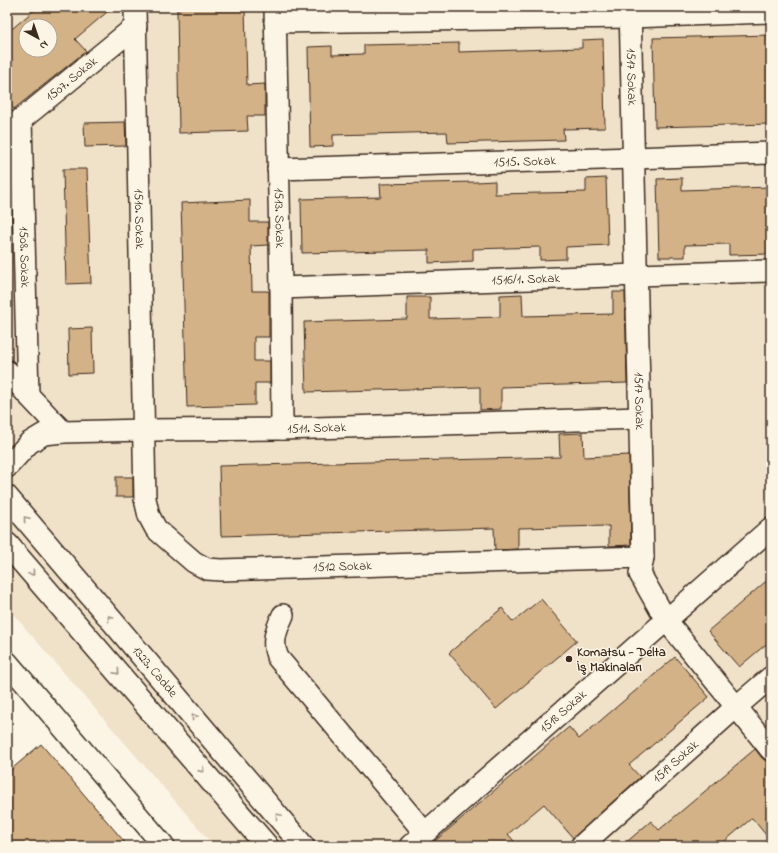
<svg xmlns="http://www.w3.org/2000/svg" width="778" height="853" viewBox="0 0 778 853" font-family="'Indie Flower',sans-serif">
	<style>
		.built { fill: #f0e1c9; fill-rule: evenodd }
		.building { fill: #d4b287; stroke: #3b2a1e; fill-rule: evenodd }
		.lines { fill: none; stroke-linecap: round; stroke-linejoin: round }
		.minor-casing { stroke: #3b2a1e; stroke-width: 24 }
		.major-casing { stroke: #3b2a1e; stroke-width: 25 }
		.minor { stroke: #fcf5e5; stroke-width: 21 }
		.major { stroke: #fcf5e5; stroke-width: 22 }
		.oneway { stroke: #9c9082 }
		.poi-dot { fill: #3b2a1e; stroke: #fcf5e5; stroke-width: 1.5 }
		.labels { text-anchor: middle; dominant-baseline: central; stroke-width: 3; stroke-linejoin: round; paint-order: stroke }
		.street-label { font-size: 13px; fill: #3b2a1e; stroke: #fcf5e5 }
		.poi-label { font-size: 13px; font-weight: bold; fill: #3b2a1e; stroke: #fcf5e5; text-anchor: start }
	</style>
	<rect width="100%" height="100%" fill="#fcf5e5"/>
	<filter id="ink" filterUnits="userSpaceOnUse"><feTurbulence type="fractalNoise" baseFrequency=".025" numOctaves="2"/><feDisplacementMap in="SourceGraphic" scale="8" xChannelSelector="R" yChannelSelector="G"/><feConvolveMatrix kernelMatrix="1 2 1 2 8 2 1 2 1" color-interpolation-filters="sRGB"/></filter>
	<g filter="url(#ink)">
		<path class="built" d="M7,7H771V846H214L7,607ZM26,26H50V50H26Z"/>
		<g class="building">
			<path d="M38,7H113L75,39L86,51L14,109L7,101V33ZM26,26H50V50H26Z"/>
			<path d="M177,7H245L247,85L265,84V116H247L248,131L179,133Z"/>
			<path d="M771,35V124L655,127L653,38Z"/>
			<path d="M603,39L605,128L563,129L564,140L448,143L447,132L333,135V146L310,147L308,47L332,46V55L364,54V45L459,43V52L582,48V40Z"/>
			<path d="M125,122L126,146L85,147L84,123Z"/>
			<path d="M63,169H87L91,283L66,284Z"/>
			<path d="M606,178L608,245L566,247V259L540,260V247L473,249V261L429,263V250L302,253L301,199L381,197L380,184L476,182L495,181V194L586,192V179Z"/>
			<path d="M682,178V190L771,187V254L729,255V244L685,245V257H659L657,179Z"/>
			<path d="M250,200V222H268V245L251,246L252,291H269V337H254V361H270V383H255V405L187,407L181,203Z"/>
			<path d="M613,292H625L627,383L501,387V409L480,410V387L306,392L304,322L407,319V297H430V319L500,317V295L522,294L523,316L613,314Z"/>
			<path d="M92,328L93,373L69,374L68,329Z"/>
			<path d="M583,433L584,457L629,455L631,545L609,546V526L518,528V549L495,550L494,528L221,536L219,466L560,457L559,434Z"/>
			<rect x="116" y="477" width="17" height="20"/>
			<path d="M771,577V640L739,667L708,631Z"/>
			<path d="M541,599L577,641L496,709L449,653L502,608L513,622Z"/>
			<path d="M675,657L709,697L629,765L640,777L573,838L544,804L508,834L518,846H429L569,727L579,739Z"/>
			<path d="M41,744L128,846H7V773Z"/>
			<path d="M755,749L762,758L766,761L771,763V841L752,818L719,846H622L651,821L659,830Z"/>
		</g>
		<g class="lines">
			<g class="minor-casing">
				<g id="minor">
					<path id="s1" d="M135,7L145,499L149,516L156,529L194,562L207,569L221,570L643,557"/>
					<path id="s2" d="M275,7L281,288L282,429"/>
					<path id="s3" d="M630,7L643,557L640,574L666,620L771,750"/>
					<path d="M275,22L631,17L771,12"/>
					<path id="s4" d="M21,119L28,395"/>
					<path id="s5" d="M11,128L136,26"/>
					<path id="s6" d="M278,169L634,158L771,153"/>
					<path id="s7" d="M281,288L637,275L771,271"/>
					<path d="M7,371L28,395L63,432"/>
					<path id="s8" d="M7,467L29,443L44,434L63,432L145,430L282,429L640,418"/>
					<path d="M283,615C276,630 271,643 278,658L425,833"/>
					<path d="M7,662L164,846"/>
					<path id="s9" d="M410,846L771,528"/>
					<path id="s10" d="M581,846L736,707L771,677"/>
				</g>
			</g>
			<g class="major-casing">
				<g id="major">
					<path id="s11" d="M7,497L303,846"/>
					<path d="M7,544L267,846"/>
				</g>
			</g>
			<use href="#minor" class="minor"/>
			<use href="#major" class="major"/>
		</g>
		<defs><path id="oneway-chevron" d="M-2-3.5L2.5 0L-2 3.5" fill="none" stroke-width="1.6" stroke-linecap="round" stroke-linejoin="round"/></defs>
		<g class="oneway">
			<use href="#oneway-chevron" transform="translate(26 519) rotate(-130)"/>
			<use href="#oneway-chevron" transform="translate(32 573) rotate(49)"/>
			<use href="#oneway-chevron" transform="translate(110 618) rotate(-130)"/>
			<use href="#oneway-chevron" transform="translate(117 672) rotate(49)"/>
			<use href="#oneway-chevron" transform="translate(194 717) rotate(-130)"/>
			<use href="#oneway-chevron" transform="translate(202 770) rotate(49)"/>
			<use href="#oneway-chevron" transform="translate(278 816) rotate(-130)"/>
		</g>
	</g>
	<circle class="poi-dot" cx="569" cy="659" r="4"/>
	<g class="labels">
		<g class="street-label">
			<text stroke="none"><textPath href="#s3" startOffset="70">1517 Sokak</textPath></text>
			<text stroke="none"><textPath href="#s5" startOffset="78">1507. Sokak</textPath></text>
			<text stroke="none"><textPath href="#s6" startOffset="247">1515. Sokak</textPath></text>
			<text stroke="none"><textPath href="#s2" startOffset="211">1513. Sokak</textPath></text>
			<text stroke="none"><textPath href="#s1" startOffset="212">1510. Sokak</textPath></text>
			<text stroke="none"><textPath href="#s4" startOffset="138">1508. Sokak</textPath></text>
			<text stroke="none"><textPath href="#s7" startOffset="245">1516/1. Sokak</textPath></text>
			<text stroke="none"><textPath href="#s3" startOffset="394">1517 Sokak</textPath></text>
			<text stroke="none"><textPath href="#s8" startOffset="323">1511. Sokak</textPath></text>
			<text stroke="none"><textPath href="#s1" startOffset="725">1512 Sokak</textPath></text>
			<text stroke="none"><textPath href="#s11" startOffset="229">1323. Cadde</textPath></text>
			<text stroke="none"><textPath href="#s9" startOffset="204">1518 Sokak</textPath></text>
			<text stroke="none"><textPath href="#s10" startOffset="127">1519 Sokak</textPath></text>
		</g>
		<g class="poi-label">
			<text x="577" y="652">Komatsu - Delta<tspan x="577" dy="15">İş Makinaları</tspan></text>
		</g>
	</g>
	<rect width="778" height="853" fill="none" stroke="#fcf5e5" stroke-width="24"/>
	<rect x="12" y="12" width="754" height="829" fill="none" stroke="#3b2a1e" stroke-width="1.5" filter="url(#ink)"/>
	<g transform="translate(38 38) rotate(140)"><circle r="19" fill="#fcf5e5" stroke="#afa495"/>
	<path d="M0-3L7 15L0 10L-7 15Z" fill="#3b2a1e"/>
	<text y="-6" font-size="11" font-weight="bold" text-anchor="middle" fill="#3b2a1e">N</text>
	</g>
</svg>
